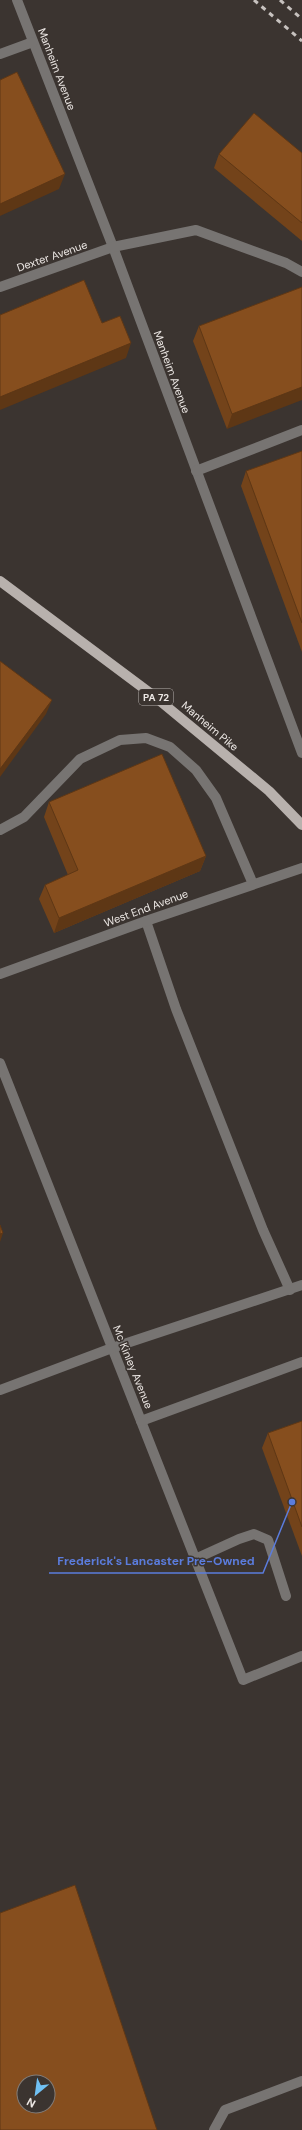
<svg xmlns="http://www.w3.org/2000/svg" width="302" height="2130" viewBox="0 0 302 2130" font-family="'DM Sans',sans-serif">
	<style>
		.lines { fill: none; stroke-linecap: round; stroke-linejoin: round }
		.minor { stroke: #777472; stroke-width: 10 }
		.major { stroke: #b8b1ad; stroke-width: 10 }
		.rail { stroke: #c7c2bf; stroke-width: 3; stroke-dasharray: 5 5; stroke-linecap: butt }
		.wall { fill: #73431a }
		.shaded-wall { fill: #5e3715 }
		.building { fill: #864e1e; stroke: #5e3715; fill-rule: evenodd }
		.labels { text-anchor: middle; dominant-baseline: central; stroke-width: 3; stroke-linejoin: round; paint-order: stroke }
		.shield { fill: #3b3430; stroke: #b8b2af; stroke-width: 1 }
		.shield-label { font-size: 10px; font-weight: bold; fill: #ede8e5 }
		.street-label { font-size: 11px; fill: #ede8e5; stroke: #3b3430 }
		.leader { fill: none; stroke: #5b7cdc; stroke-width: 1.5 }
		.callout-dot { fill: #5b7cdc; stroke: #3b3430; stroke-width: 1.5 }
		.callout-label { font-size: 12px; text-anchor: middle; font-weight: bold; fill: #5b7cdc; stroke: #3b3430; stroke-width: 3; stroke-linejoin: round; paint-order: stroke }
	</style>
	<rect width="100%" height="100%" fill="#3b3430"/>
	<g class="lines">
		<g class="minor">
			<path d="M17,0L113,247L302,753"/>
			<path d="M0,54L33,42"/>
			<path d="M0,287L113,247L196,230L286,263L302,272"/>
			<path d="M196,471L302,430"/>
			<path d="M0,830L24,817L80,759L120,740L146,738L170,747L196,770L216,798L253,884"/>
			<path d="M146,921L176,1009L263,1230L290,1290"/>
			<path d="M0,974L146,921L302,868"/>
			<path d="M0,1063L243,1680L302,1656"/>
			<path d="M0,1390L112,1348L302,1285"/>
			<path d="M141,1421L302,1362"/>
			<path d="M195,1559L239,1539L254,1534L268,1540L286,1596"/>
			<path d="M214,2130L225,2110L302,2081"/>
		</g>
		<path class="major" d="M0,581L154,696L269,791L302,825"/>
		<g class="rail">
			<path d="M254,0L302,41"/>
			<path d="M280,0L302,19"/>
		</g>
	</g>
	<g class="wall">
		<path d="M302,153V241L214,168L219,154Z"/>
		<path d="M302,287L227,429L193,341L199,326Z"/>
		<path d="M302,451V652L241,486L246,471Z"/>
		<path d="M49,802L206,856L200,871L54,933L39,899L45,885L68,875L44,817Z"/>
		<path d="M302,1421V1556L262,1448L268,1433Z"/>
	</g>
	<g class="shaded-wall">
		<path d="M65,174L59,189L0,216V204Z"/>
		<path d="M131,343L126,358L0,410V397Z"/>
		<path d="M302,387V400L227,429L232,414Z"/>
		<path d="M52,700L46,714L0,777V769Z"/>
		<path d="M206,856L200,871L54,933L59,918Z"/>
		<path d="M3,1233L0,1242V1234Z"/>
	</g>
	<g class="building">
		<path d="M17,72L65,174L0,204V80Z"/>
		<path d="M254,113L302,153V223L219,154Z"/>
		<path d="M84,280L102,323L120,316L131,343L0,397V315Z"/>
		<path d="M302,287V387L232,414L199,326Z"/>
		<path d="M302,451V623L246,471Z"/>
		<path d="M0,661L52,700L0,769Z"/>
		<path d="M162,754L206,856L59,918L45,885L78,870L49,802Z"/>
		<path d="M0,1225L3,1233L0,1234Z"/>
		<path d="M302,1421V1527L268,1433Z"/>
		<path d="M75,1885L157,2130H0V1913ZM24,2082H48V2106H24Z"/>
	</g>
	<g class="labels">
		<rect class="shield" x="139" y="689" width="34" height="16" rx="3"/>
		<g class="shield-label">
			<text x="156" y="697">PA 72</text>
		</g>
		<g class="street-label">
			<text transform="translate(57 69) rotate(69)">Manheim Avenue</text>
			<text transform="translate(52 256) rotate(-19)">Dexter Avenue</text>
			<text transform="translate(172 372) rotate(70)">Manheim Avenue</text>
			<text transform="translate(210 726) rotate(40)">Manheim Pike</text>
			<text transform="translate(146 908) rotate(-20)">West End Avenue</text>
			<text transform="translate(133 1367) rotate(68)">Mc Kinley Avenue</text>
		</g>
	</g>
	<path class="leader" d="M292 1502L263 1573H49"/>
	<circle class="callout-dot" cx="292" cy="1502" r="4"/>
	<g class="callout-label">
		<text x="156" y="1565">Frederick's Lancaster Pre-Owned</text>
	</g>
	<g transform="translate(36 2094) rotate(209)"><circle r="19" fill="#3b3430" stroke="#827c78"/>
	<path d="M0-3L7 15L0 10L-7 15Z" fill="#70c1f4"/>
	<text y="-6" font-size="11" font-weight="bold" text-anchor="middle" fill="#ede8e5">N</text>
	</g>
</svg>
